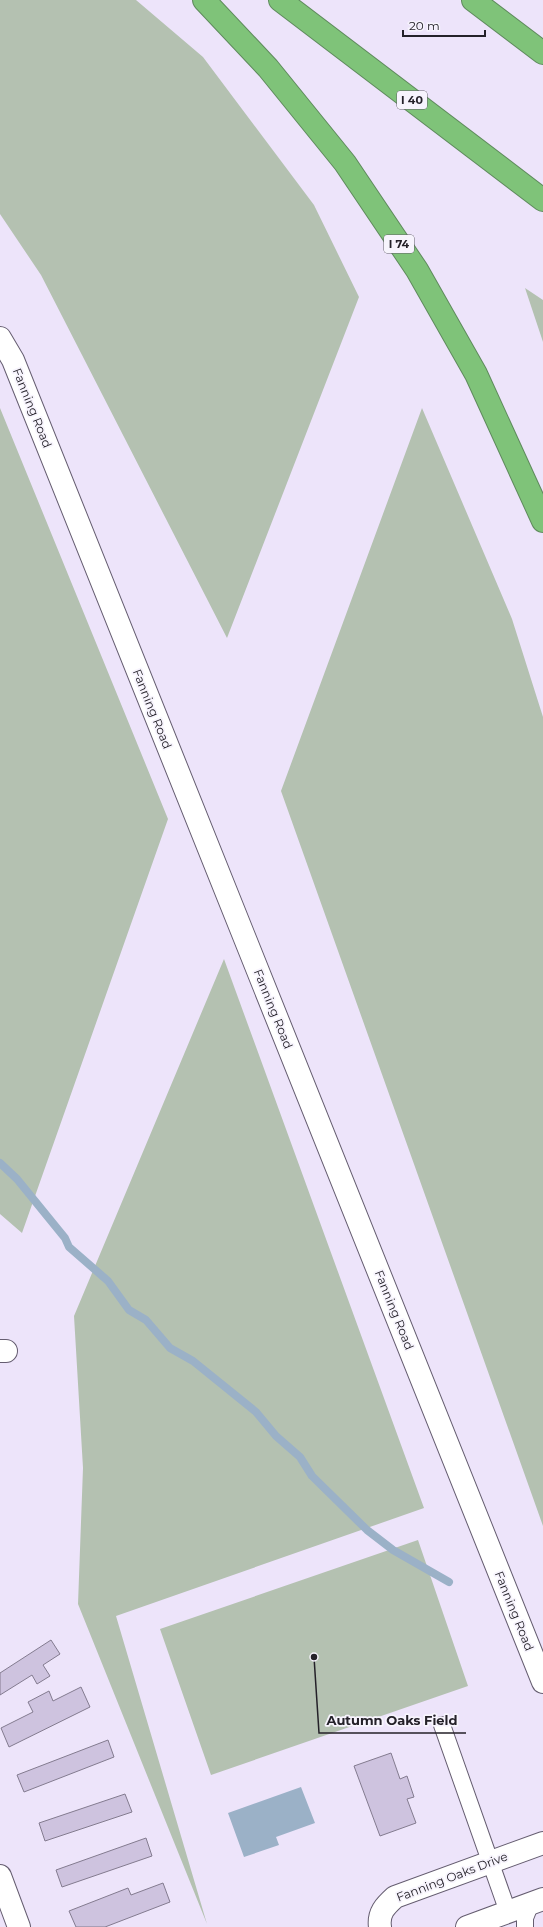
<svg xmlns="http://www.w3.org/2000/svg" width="543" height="1927" viewBox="0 0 543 1927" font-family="Montserrat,sans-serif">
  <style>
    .green { fill: #b4c1b1 }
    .water { fill: #9bb1c7 }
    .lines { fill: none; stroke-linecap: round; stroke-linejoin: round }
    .stream { stroke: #9bb1c7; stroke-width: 8 }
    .building { fill: #cec3df; stroke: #837b8f }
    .lane-casing { stroke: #655d70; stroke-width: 18 }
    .street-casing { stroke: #655d70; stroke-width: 24 }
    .highway-casing { stroke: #5f8a5d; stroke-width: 24 }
    .lane { stroke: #fff; stroke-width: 16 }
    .street { stroke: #fff; stroke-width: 22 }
    .highway { stroke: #7fc379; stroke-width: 22 }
    .labels { text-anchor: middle; stroke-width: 3.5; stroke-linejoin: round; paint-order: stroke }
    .shield { fill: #f7f4fd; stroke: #636069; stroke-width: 1 }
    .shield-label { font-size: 11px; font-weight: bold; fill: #242129 }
    .street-label { font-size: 12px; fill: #242129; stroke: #f7f4fd }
    .leader { fill: none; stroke: #242129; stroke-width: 1.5 }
    .callout-dot { fill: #242129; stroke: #f7f4fd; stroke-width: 1.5 }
    .callout-label { font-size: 13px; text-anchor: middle; font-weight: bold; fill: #242129; stroke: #f7f4fd; stroke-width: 3.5; stroke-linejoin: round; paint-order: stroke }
  </style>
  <rect width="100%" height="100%" fill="#ede4fa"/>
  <path class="green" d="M 0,0 L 136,0 L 203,57 L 314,205 L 359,297 L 227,638 L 41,275 L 0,214 Z
    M 525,288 L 543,300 L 543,342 Z
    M 0,408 L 168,819 L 22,1233 L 0,1214 Z
    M 422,408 L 512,619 L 543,717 L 543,1526 L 281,791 Z
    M 224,959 L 424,1508 L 116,1616 L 207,1924 L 78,1604 L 83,1468 L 74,1316 Z
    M 418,1540 L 468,1686 L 211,1775 L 160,1629 Z"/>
  <path class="water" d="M 301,1787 L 315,1823 L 276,1837 L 279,1845 L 244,1857 L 228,1813 Z"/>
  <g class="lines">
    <path class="stream" d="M 0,1163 L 17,1179 L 65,1238 L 69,1247 L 108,1281 L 129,1310 L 146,1320 L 170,1348 L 193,1361 L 256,1412 L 276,1436 L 300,1457 L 312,1476 L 367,1530 L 393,1550 L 449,1582"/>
  </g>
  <path class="building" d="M 51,1640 L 60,1654 L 43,1665 L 50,1676 L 37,1684 L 32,1675 L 0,1695 L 0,1673 Z
    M 81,1687 L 90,1707 L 9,1747 L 1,1728 L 33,1712 L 28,1702 L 49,1691 L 53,1701 Z
    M 108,1740 L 114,1757 L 24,1792 L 17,1775 Z
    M 391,1753 L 400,1779 L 407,1776 L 414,1797 L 407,1799 L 416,1823 L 380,1836 L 354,1766 Z
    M 125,1794 L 132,1812 L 45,1841 L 39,1823 Z
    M 146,1838 L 152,1856 L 62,1887 L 56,1870 Z
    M 163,1883 L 170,1902 L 105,1927 L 76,1927 L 69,1911 L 128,1888 L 131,1895 Z"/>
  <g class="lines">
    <g class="lane-casing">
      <path id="lane" d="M 442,1725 L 508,1912
        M 525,1927 L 525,1918 L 531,1903"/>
    </g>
    <g class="street-casing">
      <path id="street" d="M 0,338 L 13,360 L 543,1682
        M 0,1351 L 6,1351
        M 0,1876 L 19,1927
        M 380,1927 C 378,1913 385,1906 395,1897 L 543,1843
        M 467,1927 L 543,1899"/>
    </g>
    <g class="highway-casing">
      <path id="highway" d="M 204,0 L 268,68 L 345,163 L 417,270 L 476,374 L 543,521
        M 280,0 L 543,200
        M 473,0 L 543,53"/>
    </g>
    <use href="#lane" class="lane"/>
    <use href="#street" class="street"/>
    <use href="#highway" class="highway"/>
  </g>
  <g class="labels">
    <g class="shield">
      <rect x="397" y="91" width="30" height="18" rx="3"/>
      <rect x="384" y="235" width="30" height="18" rx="3"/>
    </g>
    <g class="shield-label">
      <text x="412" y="104">I 40</text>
      <text x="399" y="248">I 74</text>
    </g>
    <g class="street-label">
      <text transform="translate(32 408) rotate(68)" y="4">Fanning Road</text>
      <text transform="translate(152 709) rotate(68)" y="4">Fanning Road</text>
      <text transform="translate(273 1009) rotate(68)" y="4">Fanning Road</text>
      <text transform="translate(394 1310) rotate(68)" y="4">Fanning Road</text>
      <text transform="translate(514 1611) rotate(68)" y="4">Fanning Road</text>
      <text transform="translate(452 1877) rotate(-21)" y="4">Fanning Oaks Drive</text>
    </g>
  </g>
  <path class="leader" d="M314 1657L319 1733H466"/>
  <circle class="callout-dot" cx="314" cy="1657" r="4"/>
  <g class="callout-label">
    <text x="392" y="1725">Autumn Oaks Field</text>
  </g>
  <path d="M403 30v6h82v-6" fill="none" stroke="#242129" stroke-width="2"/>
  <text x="409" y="30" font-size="12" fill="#242129" stroke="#f7f4fd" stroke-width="3" paint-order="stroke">20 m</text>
</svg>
